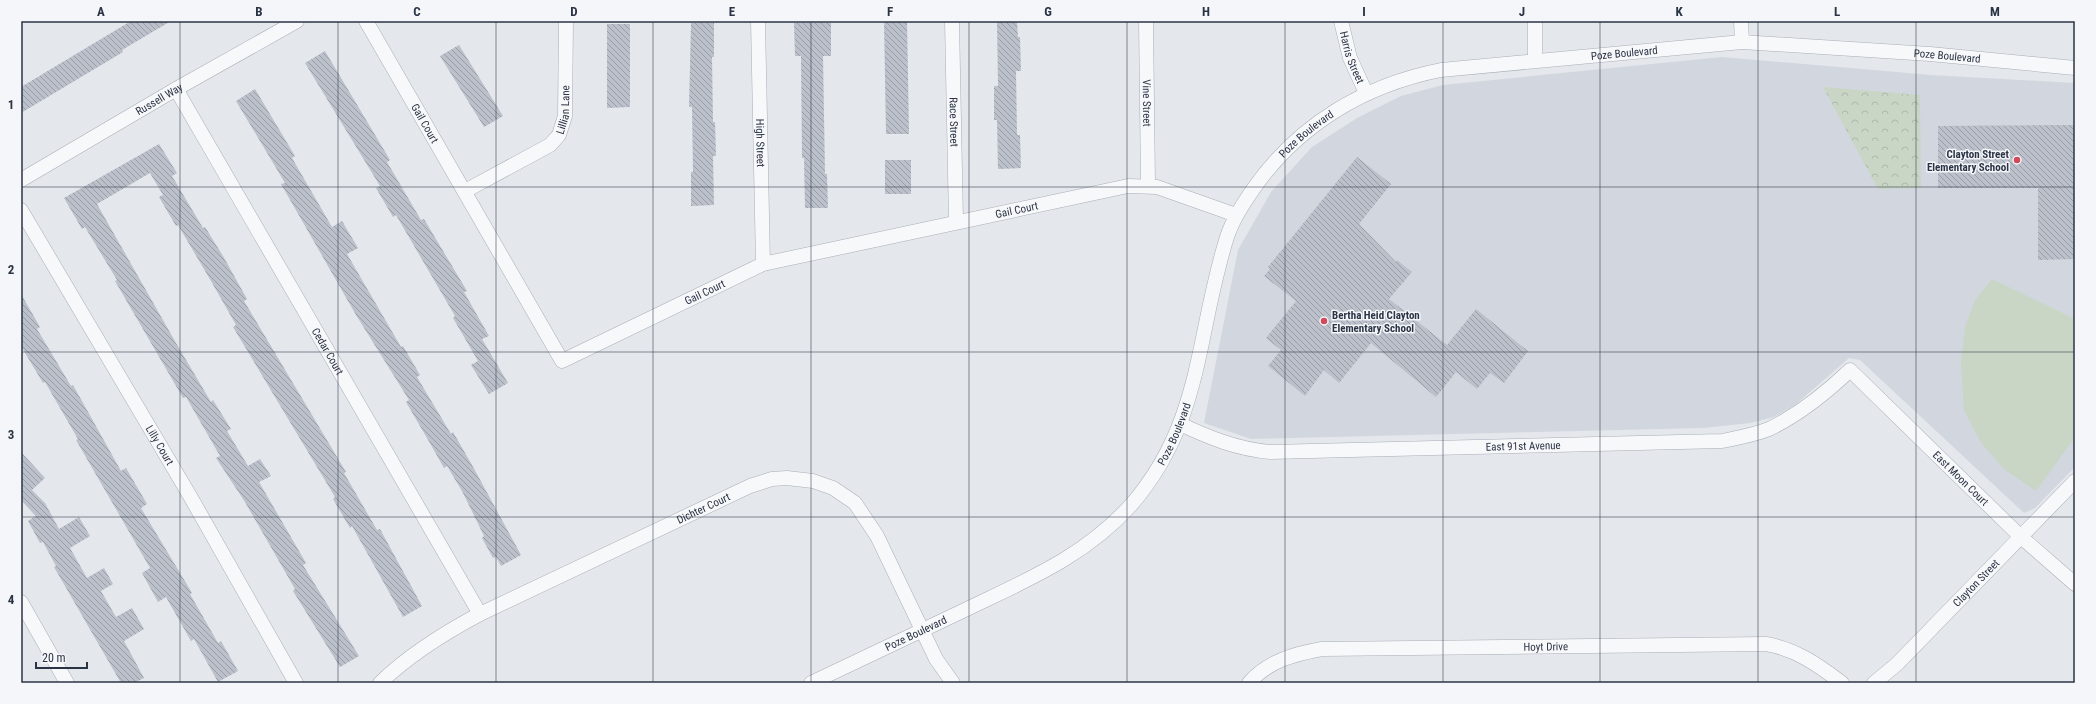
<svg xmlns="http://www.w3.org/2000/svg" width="2096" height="704" viewBox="0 0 2096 704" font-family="'Roboto Condensed',sans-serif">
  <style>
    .built { fill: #d2d6de }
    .park { fill: url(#park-crowns) }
    .garden { fill: #c9d6c5 }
    .building { fill: url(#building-back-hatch) }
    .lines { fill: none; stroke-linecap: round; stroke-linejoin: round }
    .minor-casing { stroke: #a9aeb7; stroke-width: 15 }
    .minor { stroke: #f7f8fa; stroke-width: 14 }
    .grid { fill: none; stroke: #2b3445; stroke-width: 1; stroke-opacity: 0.55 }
    .poi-dot { fill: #d1495b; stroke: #f4f6f9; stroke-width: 1.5 }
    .labels { text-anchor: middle; stroke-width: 3; stroke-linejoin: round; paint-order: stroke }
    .street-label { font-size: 11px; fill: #2b3445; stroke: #f4f6f9 }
    .poi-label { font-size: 11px; font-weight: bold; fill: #2b3445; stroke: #f4f6f9; text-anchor: end }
    .neatline { fill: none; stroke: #2b3445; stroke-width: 1.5 }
    .grid-label { font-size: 13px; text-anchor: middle; font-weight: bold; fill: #2b3445 }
  </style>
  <defs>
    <pattern id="park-crowns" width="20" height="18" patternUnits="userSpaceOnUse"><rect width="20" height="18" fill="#c9d6c5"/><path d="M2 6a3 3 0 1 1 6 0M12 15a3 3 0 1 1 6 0" fill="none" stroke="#adb8ab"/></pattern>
    <pattern id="building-back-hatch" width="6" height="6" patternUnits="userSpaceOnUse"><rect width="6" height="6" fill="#bbc0ca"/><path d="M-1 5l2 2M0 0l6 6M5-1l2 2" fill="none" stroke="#989da6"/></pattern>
  </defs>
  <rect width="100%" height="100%" fill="#e4e7ec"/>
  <path class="built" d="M 1722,57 L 1931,75 L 2075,83 L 2075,467 L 2035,508 L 2024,513 L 1860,360 L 1849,358 L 1795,405 L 1774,417 L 1750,423 L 1703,428 L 1251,439 L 1204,423 L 1238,250 L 1271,192 L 1312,147 L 1357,118 L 1401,96 L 1443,85 Z"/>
  <path class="park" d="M 1823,87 L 1920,95 L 1921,188 L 1878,189 Z"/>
  <path class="garden" d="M 1992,279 L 2075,319 L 2075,437 L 2036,491 L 2004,469 L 1981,443 L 1964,410 L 1961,365 L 1965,327 L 1975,300 Z"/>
  <path class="building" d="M 131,21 L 171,21 L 122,50 L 123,52 L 21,113 L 21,87 Z
    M 884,21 L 907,21 L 909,134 L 886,134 Z
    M 997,21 L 1017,21 L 1018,37 L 1020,37 L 1021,71 L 1016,71 L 1017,135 L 1020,135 L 1021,168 L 998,169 L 997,120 L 994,120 L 994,86 L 998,86 Z
    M 691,23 L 714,23 L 714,57 L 712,57 L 713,122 L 715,122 L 716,156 L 713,156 L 714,205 L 691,206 L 691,172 L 693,172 L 692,107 L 689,107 Z
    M 794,23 L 831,23 L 831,56 L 823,56 L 825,174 L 827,174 L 828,208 L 805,208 L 804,158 L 802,158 L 801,56 L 795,56 Z
    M 607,24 L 630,24 L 630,107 L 607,108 Z
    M 459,45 L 503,116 L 484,127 L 440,56 Z
    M 325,51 L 390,160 L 387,162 L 421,220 L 424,219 L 467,291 L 464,292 L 489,336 L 482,339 L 508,383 L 489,394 L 471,365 L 478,361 L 453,318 L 455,316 L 396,215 L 393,217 L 376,188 L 380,186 L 305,63 Z
    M 255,89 L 295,156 L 292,158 L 332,227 L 342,221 L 358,248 L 347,254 L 401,347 L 403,346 L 420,375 L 417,377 L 451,434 L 453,432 L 472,465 L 521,555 L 501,566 L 496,557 L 493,558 L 482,538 L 484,536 L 462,491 L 447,466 L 444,468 L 431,445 L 406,402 L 409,400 L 356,315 L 281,184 L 285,183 L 236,101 Z
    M 2075,125 L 2075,259 L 2038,260 L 2038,188 L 1938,188 L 1938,126 Z
    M 159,144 L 177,173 L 172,176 L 203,228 L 205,227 L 223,256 L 247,299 L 244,301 L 346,472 L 344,473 L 377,530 L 380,529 L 422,606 L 403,617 L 352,526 L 350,528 L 333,499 L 335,497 L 233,327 L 236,325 L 211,281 L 178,225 L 176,226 L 159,197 L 163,195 L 150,173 L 97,204 L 176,343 L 211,402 L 213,400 L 231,429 L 227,431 L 248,466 L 260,459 L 271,476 L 259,482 L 306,563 L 303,565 L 359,656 L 340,667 L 293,591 L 295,589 L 245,502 L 216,458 L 220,456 L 186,397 L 183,398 L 115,281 L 117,280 L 85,227 L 82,229 L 64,198 Z
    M 1357,157 L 1391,184 L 1359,224 L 1396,262 L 1397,260 L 1412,272 L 1389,299 L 1447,345 L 1476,309 L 1528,351 L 1504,383 L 1490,373 L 1477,389 L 1456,372 L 1436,397 L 1371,343 L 1339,383 L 1324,370 L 1305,396 L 1268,366 L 1281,350 L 1266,338 L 1296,301 L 1264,276 L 1270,269 L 1268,267 Z
    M 885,160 L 911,160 L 911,194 L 885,194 Z
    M 21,294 L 40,327 L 37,329 L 71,386 L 73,385 L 121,471 L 126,468 L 147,504 L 141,508 L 192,593 L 190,594 L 218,643 L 221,641 L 238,671 L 218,682 L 194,639 L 191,641 L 166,597 L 158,602 L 142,573 L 150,568 L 76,440 L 78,439 L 45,382 L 43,383 L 21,346 Z
    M 21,452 L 45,478 L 32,490 L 45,503 L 59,529 L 79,517 L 90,536 L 70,548 L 87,578 L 104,568 L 113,584 L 101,591 L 116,617 L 132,608 L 144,629 L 124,641 L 144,678 L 134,683 L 121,683 L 54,567 L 56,566 L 43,542 L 40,543 L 28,521 L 36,516 L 21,500 Z"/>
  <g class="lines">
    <g class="minor-casing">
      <g id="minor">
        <path id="s1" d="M 366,21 L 562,361 L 763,264 L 1128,186 L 1157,187 L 1236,215"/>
        <path id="s2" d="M 758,21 L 763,264"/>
        <path id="s3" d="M 952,21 L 956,222"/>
        <path id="s4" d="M 1146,21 L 1148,185"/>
        <path id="s5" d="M 1341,21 L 1350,58 L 1366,93"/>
        <path d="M 1535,21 L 1535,60"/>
        <path d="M 1741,21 L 1742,42"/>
        <path id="s6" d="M 176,89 L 480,614"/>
        <path id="s7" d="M 21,180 L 176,89 L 297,21"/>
        <path id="s8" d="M 465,191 L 550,145 L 559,135 L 565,116 L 566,21"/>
        <path id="s9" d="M 21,210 L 190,496 L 296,683"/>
        <path id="s10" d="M 1180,424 C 1210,438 1237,449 1270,452 L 1722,441 C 1737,438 1754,435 1769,429 C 1800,414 1826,393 1850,370 L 2021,537 L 2075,584"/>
        <path d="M 21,602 L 67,683"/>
        <path id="s11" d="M 380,683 C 410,654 444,633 480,614 L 750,486 L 772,479 L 787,478 L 813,481 L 833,488 L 855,503 L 877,536 L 936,659 L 953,683"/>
        <path id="s12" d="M 811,683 C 864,658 916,633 969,608 C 1029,579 1085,556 1131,505 C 1203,422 1196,335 1227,237 C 1233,219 1243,204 1254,188 C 1299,124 1365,85 1441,70 L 1742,42 L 1930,54 L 2075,68"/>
        <path id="s13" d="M 1249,683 C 1268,661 1294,654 1322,649 L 1766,644 C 1796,649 1818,665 1842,683"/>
        <path id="s14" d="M 1874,683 L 1897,664 L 2075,481"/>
      </g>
    </g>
    <use href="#minor" class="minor"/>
  </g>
  <path class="grid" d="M 180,21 L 180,683M 338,21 L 338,683M 496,21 L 496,683M 653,21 L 653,683M 811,21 L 811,683M 969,21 L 969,683M 1127,21 L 1127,683M 1285,21 L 1285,683M 1443,21 L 1443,683M 1600,21 L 1600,683M 1758,21 L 1758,683M 1916,21 L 1916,683M 21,187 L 2075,187M 21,352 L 2075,352M 21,517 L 2075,517"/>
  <g class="poi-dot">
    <circle cx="2017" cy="160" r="4"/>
    <circle cx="1324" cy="321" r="4"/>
  </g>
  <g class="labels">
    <g class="street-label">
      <text dy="4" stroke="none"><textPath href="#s12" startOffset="1123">Poze Boulevard</textPath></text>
      <text dy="4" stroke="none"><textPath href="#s12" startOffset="1447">Poze Boulevard</textPath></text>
      <text dy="4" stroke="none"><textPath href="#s5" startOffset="38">Harris Street</textPath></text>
      <text dy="4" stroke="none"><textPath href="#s7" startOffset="160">Russell Way</textPath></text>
      <text dy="4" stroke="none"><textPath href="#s4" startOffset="82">Vine Street</textPath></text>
      <text dy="4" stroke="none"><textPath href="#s8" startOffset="136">Lillian Lane</textPath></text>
      <text dy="4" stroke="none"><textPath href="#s3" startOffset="101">Race Street</textPath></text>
      <text dy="4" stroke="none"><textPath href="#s1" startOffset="118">Gail Court</textPath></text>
      <text dy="4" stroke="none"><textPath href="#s12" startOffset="788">Poze Boulevard</textPath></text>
      <text dy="4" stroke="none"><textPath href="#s2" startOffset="122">High Street</textPath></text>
      <text dy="4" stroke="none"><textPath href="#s1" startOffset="875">Gail Court</textPath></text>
      <text dy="4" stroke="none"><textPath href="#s1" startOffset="551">Gail Court</textPath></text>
      <text dy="4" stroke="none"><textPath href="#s6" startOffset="303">Cedar Court</textPath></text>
      <text dy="4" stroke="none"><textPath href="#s12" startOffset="452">Poze Boulevard</textPath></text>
      <text dy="4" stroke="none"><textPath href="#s10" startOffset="348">East 91st Avenue</textPath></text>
      <text dy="4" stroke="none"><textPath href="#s9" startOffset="273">Lilly Court</textPath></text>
      <text dy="4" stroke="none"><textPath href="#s10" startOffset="851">East Moon Court</textPath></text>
      <text dy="4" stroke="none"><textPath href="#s11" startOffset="369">Dichter Court</textPath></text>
      <text dy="4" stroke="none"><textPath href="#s14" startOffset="143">Clayton Street</textPath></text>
      <text dy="4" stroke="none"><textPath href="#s12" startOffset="116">Poze Boulevard</textPath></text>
      <text dy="4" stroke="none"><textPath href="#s13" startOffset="306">Hoyt Drive</textPath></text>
    </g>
    <g class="poi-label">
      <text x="2009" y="158">Clayton Street<tspan x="2009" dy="13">Elementary School</tspan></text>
      <text x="1332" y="319" text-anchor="start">Bertha Heid Clayton<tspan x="1332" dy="13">Elementary School</tspan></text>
    </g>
  </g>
  <rect width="2096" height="704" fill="none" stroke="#f4f6f9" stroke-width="44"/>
  <path d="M36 662v6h51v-6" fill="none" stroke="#2b3445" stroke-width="2"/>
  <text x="42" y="662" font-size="12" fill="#2b3445" stroke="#f4f6f9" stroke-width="3" paint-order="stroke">20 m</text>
  <rect x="22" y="22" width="2052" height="660" class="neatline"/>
  <g class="grid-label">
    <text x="101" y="16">A</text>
    <text x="259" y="16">B</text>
    <text x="417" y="16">C</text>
    <text x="574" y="16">D</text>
    <text x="732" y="16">E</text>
    <text x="890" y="16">F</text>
    <text x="1048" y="16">G</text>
    <text x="1206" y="16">H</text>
    <text x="1364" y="16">I</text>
    <text x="1522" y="16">J</text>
    <text x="1679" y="16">K</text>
    <text x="1837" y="16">L</text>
    <text x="1995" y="16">M</text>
    <text x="11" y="109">1</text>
    <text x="11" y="274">2</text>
    <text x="11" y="439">3</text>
    <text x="11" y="604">4</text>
  </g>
</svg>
